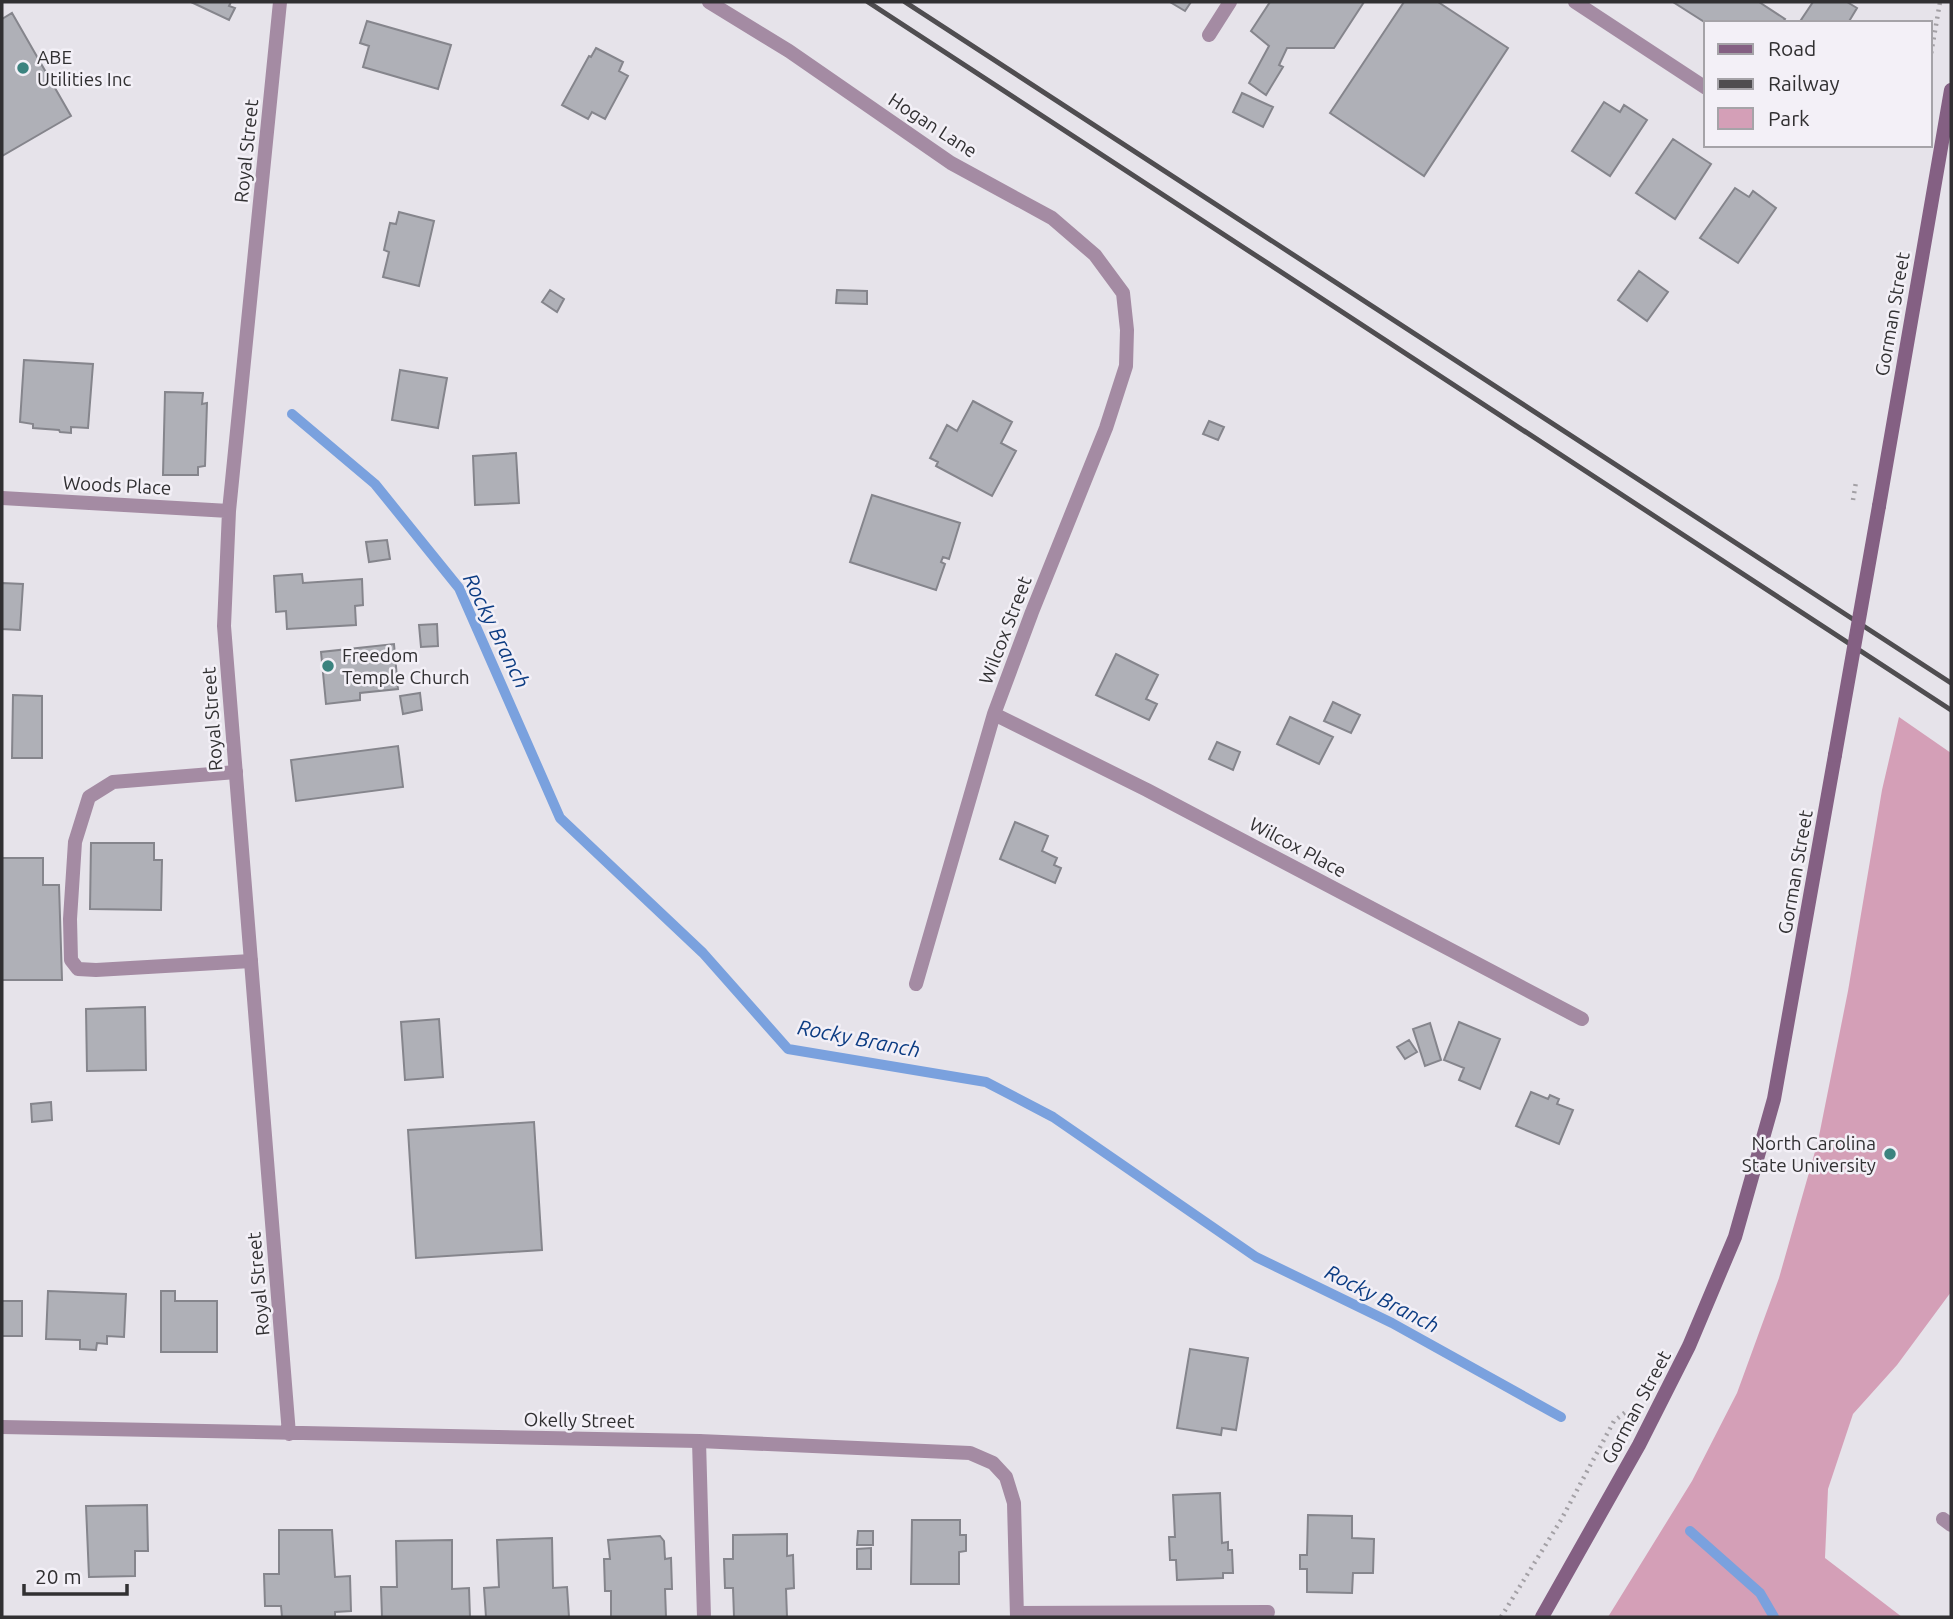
<svg xmlns="http://www.w3.org/2000/svg" width="1953" height="1619" viewBox="0 0 1953 1619" font-family="Ubuntu,sans-serif">
  <style>
    .green { fill: #d49fb7 }
    .lines { fill: none; stroke-linecap: round; stroke-linejoin: round }
    .stream { stroke: #7aa1de; stroke-width: 10 }
    .building { fill: #afb0b7; stroke: #85858c; stroke-width: 2 }
    .path { stroke: #a3a0a5; stroke-width: 4.5; stroke-dasharray: 2 5; stroke-linecap: butt }
    .service { stroke: #a48ba3; stroke-width: 14 }
    .minor { stroke: #a48ba3; stroke-width: 14 }
    .secondary { stroke: #846083; stroke-width: 14 }
    .rail { stroke: #4f4d50; stroke-width: 5 }
    .path-bridge { stroke: #a3a0a5; stroke-width: 4.5; stroke-dasharray: 2 5; stroke-linecap: butt }
    .secondary-bridge { stroke: #846083; stroke-width: 14 }
    .poi-dot { fill: #3b837f; stroke: #f3f0f7; stroke-width: 2.5 }
    .labels { text-anchor: middle; stroke-width: 5; stroke-linejoin: round; paint-order: stroke }
    .poi-label { font-size: 19px; fill: #313032; stroke: #f3f0f7; text-anchor: start }
    .street-label { font-size: 19px; fill: #313032; stroke: #f3f0f7 }
    .water-label { font-size: 21px; font-style: italic; fill: #0c3c83; stroke: #f3f0f7 }
  </style>
  <rect width="100%" height="100%" fill="#e6e3ea"/>
  <path class="green" d="M 1899,717 L 1951,753 L 1951,1292 L 1897,1365 L 1853,1414 L 1828,1489 L 1825,1558 L 1902,1617 L 1608,1617 L 1692,1481 L 1737,1393 L 1779,1278 L 1818,1141 L 1848,991 L 1882,790 Z"/>
  <g class="lines">
    <path class="stream" d="M 292,414 L 375,484 L 459,588 L 560,818 L 703,953 L 788,1049 L 986,1082 L 1053,1117 L 1256,1257 L 1392,1323 L 1561,1417
      M 1690,1531 L 1760,1593 L 1774,1617"/>
  </g>
  <path class="building" d="M 191,2 L 231,2 L 229,6 L 235,8 L 229,20 Z
    M 1170,2 L 1191,2 L 1185,11 Z
    M 1270,2 L 1364,2 L 1334,48 L 1287,48 L 1279,65 L 1283,67 L 1266,95 L 1249,83 L 1269,46 L 1251,31 Z
    M 1404,2 L 1438,2 L 1508,48 L 1424,176 L 1330,113 Z
    M 1673,2 L 1759,2 L 1785,19 L 1782,23 L 1706,23 Z
    M 1813,2 L 1847,2 L 1857,8 L 1848,23 L 1806,23 L 1801,20 Z
    M 12,13 L 71,116 L 2,156 L 2,19 Z
    M 367,21 L 451,45 L 438,89 L 363,67 L 369,46 L 360,43 Z
    M 596,48 L 623,62 L 619,71 L 628,76 L 605,119 L 592,112 L 588,119 L 562,105 L 589,56 L 591,57 Z
    M 1242,93 L 1273,107 L 1263,127 L 1233,112 Z
    M 1604,102 L 1620,112 L 1624,105 L 1647,120 L 1610,176 L 1572,151 Z
    M 1673,139 L 1711,164 L 1675,219 L 1636,193 Z
    M 1735,188 L 1749,197 L 1753,191 L 1776,208 L 1738,263 L 1700,238 Z
    M 399,212 L 434,221 L 419,286 L 383,277 L 389,252 L 384,250 L 390,223 L 396,224 Z
    M 1639,271 L 1668,292 L 1647,321 L 1618,300 Z
    M 550,290 L 564,299 L 557,312 L 542,302 Z
    M 837,290 L 867,291 L 867,304 L 836,303 Z
    M 24,360 L 93,364 L 88,428 L 71,427 L 71,433 L 60,432 L 59,430 L 33,428 L 33,424 L 20,422 Z
    M 400,370 L 447,378 L 438,428 L 392,420 Z
    M 165,392 L 203,393 L 202,404 L 207,403 L 205,466 L 198,467 L 198,475 L 163,475 Z
    M 973,401 L 1012,422 L 1001,443 L 1016,451 L 992,496 L 936,466 L 938,462 L 930,458 L 947,425 L 957,431 Z
    M 1209,421 L 1224,427 L 1218,440 L 1203,434 Z
    M 516,453 L 519,503 L 475,505 L 473,456 Z
    M 872,495 L 960,523 L 949,559 L 943,557 L 941,562 L 945,564 L 936,590 L 850,562 Z
    M 387,540 L 390,559 L 369,562 L 366,542 Z
    M 302,574 L 303,583 L 362,579 L 363,605 L 355,606 L 356,625 L 287,629 L 286,611 L 276,612 L 274,576 Z
    M 2,583 L 23,584 L 20,630 L 2,629 Z
    M 437,624 L 438,646 L 421,647 L 419,625 Z
    M 394,644 L 398,689 L 360,693 L 360,700 L 326,704 L 321,652 Z
    M 1116,654 L 1158,675 L 1146,699 L 1157,704 L 1149,720 L 1096,695 Z
    M 420,693 L 422,710 L 403,714 L 400,696 Z
    M 13,695 L 42,696 L 42,758 L 12,758 Z
    M 1333,702 L 1360,715 L 1351,733 L 1324,721 Z
    M 1290,717 L 1333,737 L 1319,764 L 1277,744 Z
    M 1217,742 L 1240,752 L 1233,770 L 1209,759 Z
    M 398,746 L 403,787 L 296,801 L 291,760 Z
    M 1015,822 L 1048,836 L 1042,851 L 1057,858 L 1054,865 L 1061,868 L 1055,883 L 1000,859 Z
    M 91,843 L 154,843 L 154,860 L 162,860 L 161,910 L 90,909 Z
    M 2,858 L 43,858 L 43,885 L 59,885 L 62,980 L 2,980 Z
    M 145,1007 L 146,1070 L 87,1071 L 86,1009 Z
    M 439,1019 L 443,1077 L 405,1080 L 401,1022 Z
    M 1459,1022 L 1500,1039 L 1480,1089 L 1459,1080 L 1464,1068 L 1444,1060 Z
    M 1430,1023 L 1441,1060 L 1425,1066 L 1413,1029 Z
    M 1409,1040 L 1417,1052 L 1405,1059 L 1397,1047 Z
    M 1531,1092 L 1548,1099 L 1550,1095 L 1559,1099 L 1557,1104 L 1573,1110 L 1559,1144 L 1516,1126 Z
    M 51,1102 L 52,1120 L 32,1122 L 31,1104 Z
    M 534,1122 L 542,1250 L 416,1258 L 408,1130 Z
    M 48,1291 L 126,1294 L 124,1337 L 107,1336 L 107,1344 L 97,1343 L 96,1350 L 80,1349 L 80,1340 L 46,1339 Z
    M 161,1291 L 175,1291 L 175,1301 L 217,1301 L 217,1352 L 161,1352 Z
    M 2,1301 L 22,1301 L 22,1336 L 2,1336 Z
    M 1190,1349 L 1248,1358 L 1236,1430 L 1222,1428 L 1221,1435 L 1177,1428 Z
    M 1220,1493 L 1222,1543 L 1228,1542 L 1228,1550 L 1232,1550 L 1233,1573 L 1223,1573 L 1223,1578 L 1177,1580 L 1176,1560 L 1170,1560 L 1169,1537 L 1175,1537 L 1173,1495 Z
    M 147,1505 L 148,1551 L 135,1551 L 135,1576 L 89,1577 L 86,1506 Z
    M 1308,1515 L 1352,1516 L 1352,1538 L 1374,1539 L 1373,1573 L 1353,1573 L 1352,1593 L 1307,1592 L 1307,1569 L 1300,1569 L 1300,1555 L 1307,1555 Z
    M 912,1520 L 960,1520 L 960,1535 L 966,1535 L 966,1551 L 959,1552 L 959,1584 L 911,1584 Z
    M 279,1530 L 332,1530 L 335,1577 L 350,1576 L 351,1611 L 335,1612 L 335,1617 L 282,1617 L 281,1606 L 265,1606 L 264,1574 L 279,1574 Z
    M 858,1531 L 873,1531 L 873,1545 L 857,1545 Z
    M 787,1534 L 787,1556 L 793,1555 L 794,1588 L 786,1589 L 787,1617 L 734,1617 L 733,1588 L 725,1588 L 724,1559 L 733,1559 L 733,1535 Z
    M 660,1536 L 664,1541 L 665,1559 L 671,1558 L 672,1589 L 665,1589 L 666,1617 L 611,1617 L 611,1591 L 605,1591 L 604,1559 L 610,1559 L 608,1540 Z
    M 552,1538 L 553,1588 L 567,1587 L 569,1617 L 486,1617 L 484,1588 L 499,1587 L 497,1540 Z
    M 452,1540 L 452,1589 L 469,1588 L 470,1617 L 382,1617 L 381,1587 L 397,1587 L 396,1541 Z
    M 871,1548 L 871,1569 L 857,1569 L 857,1549 Z"/>
  <g class="lines">
    <path class="path" d="M 1930,60 L 1940,2
      M 1501,1617 L 1561,1520 L 1614,1421 L 1627,1411"/>
    <path class="service" d="M 236,772 L 113,782 L 89,797 L 75,842 L 70,919 L 71,960 L 78,969 L 96,970 L 251,961
      M 699,1441 L 704,1617
      M 1943,1519 L 1951,1525
      M 1017,1613 L 1268,1612"/>
    <path class="minor" d="M 280,2 L 229,511 L 224,626 L 289,1434
      M 709,2 L 789,51 L 951,163 L 1052,218 L 1095,255 L 1123,293 L 1127,330 L 1126,366 L 1106,428 L 1032,612 L 994,714 L 916,984
      M 1575,2 L 1706,88
      M 1209,35 L 1230,2
      M 2,498 L 229,511
      M 994,714 L 1147,790 L 1582,1019
      M 2,1427 L 699,1441 L 970,1453 L 993,1463 L 1006,1477 L 1014,1503 L 1017,1617"/>
    <path class="secondary" d="M 1879,506 L 1951,90
      M 1542,1617 L 1639,1445 L 1689,1346 L 1735,1237 L 1774,1099 L 1835,755"/>
    <path class="rail" d="M 868,2 L 1951,710
      M 905,2 L 1951,683"/>
    <path class="path-bridge" d="M 1853,500 L 1856,482"/>
    <path class="secondary-bridge" d="M 1835,755 L 1879,506"/>
  </g>
  <g class="poi-dot">
    <circle cx="23" cy="68" r="7"/>
    <circle cx="328" cy="666" r="7"/>
    <circle cx="1890" cy="1154" r="7"/>
  </g>
  <g class="labels">
    <g class="poi-label">
      <text x="37" y="64">ABE<tspan x="37" dy="22">Utilities Inc</tspan></text>
      <text x="342" y="662">Freedom<tspan x="342" dy="22">Temple Church</tspan></text>
      <text x="1876" y="1150" text-anchor="end">North Carolina<tspan x="1876" dy="22">State University</tspan></text>
    </g>
    <g class="street-label">
      <text transform="translate(933 125) rotate(33)" y="7">Hogan Lane</text>
      <text transform="translate(246 151) rotate(-84)" y="7">Royal Street</text>
      <text transform="translate(1892 314) rotate(-80)" y="7">Gorman Street</text>
      <text transform="translate(117 485) rotate(3)" y="7">Woods Place</text>
      <text transform="translate(1005 630) rotate(-69)" y="7">Wilcox Street</text>
      <text transform="translate(212 719) rotate(-94)" y="7">Royal Street</text>
      <text transform="translate(1298 847) rotate(28)" y="7">Wilcox Place</text>
      <text transform="translate(1795 872) rotate(-80)" y="7">Gorman Street</text>
      <text transform="translate(258 1284) rotate(-95)" y="7">Royal Street</text>
      <text transform="translate(1636 1407) rotate(-62)" y="7">Gorman Street</text>
      <text transform="translate(579 1420) rotate(1)" y="7">Okelly Street</text>
    </g>
    <g class="water-label">
      <text transform="translate(496 631) rotate(64)" y="7">Rocky Branch</text>
      <text transform="translate(859 1039) rotate(11)" y="7">Rocky Branch</text>
      <text transform="translate(1382 1299) rotate(27)" y="7">Rocky Branch</text>
    </g>
  </g>
  <rect width="1953" height="1619" fill="none" stroke="#313032" stroke-width="7"/>
  <rect x="1704" y="21" width="228" height="126" fill="#f3f0f7" stroke="#a5a3a8" stroke-width="2"/>
  <rect x="1718" y="44" width="35" height="10" fill="#846083" stroke="#a5a3a8" stroke-width="2"/>
  <text x="1768" y="56" font-size="21" fill="#313032">Road</text>
  <rect x="1718" y="79" width="35" height="10" fill="#4f4d50" stroke="#a5a3a8" stroke-width="2"/>
  <text x="1768" y="91" font-size="21" fill="#313032">Railway</text>
  <rect x="1718" y="108" width="35" height="21" fill="#d49fb7" stroke="#a5a3a8" stroke-width="2"/>
  <text x="1768" y="126" font-size="21" fill="#313032">Park</text>
  <path d="M24 1584v10h103v-10" fill="none" stroke="#313032" stroke-width="3.5"/>
  <text x="35" y="1584" font-size="21" fill="#313032" stroke="#f3f0f7" stroke-width="5" paint-order="stroke">20 m</text>
</svg>
